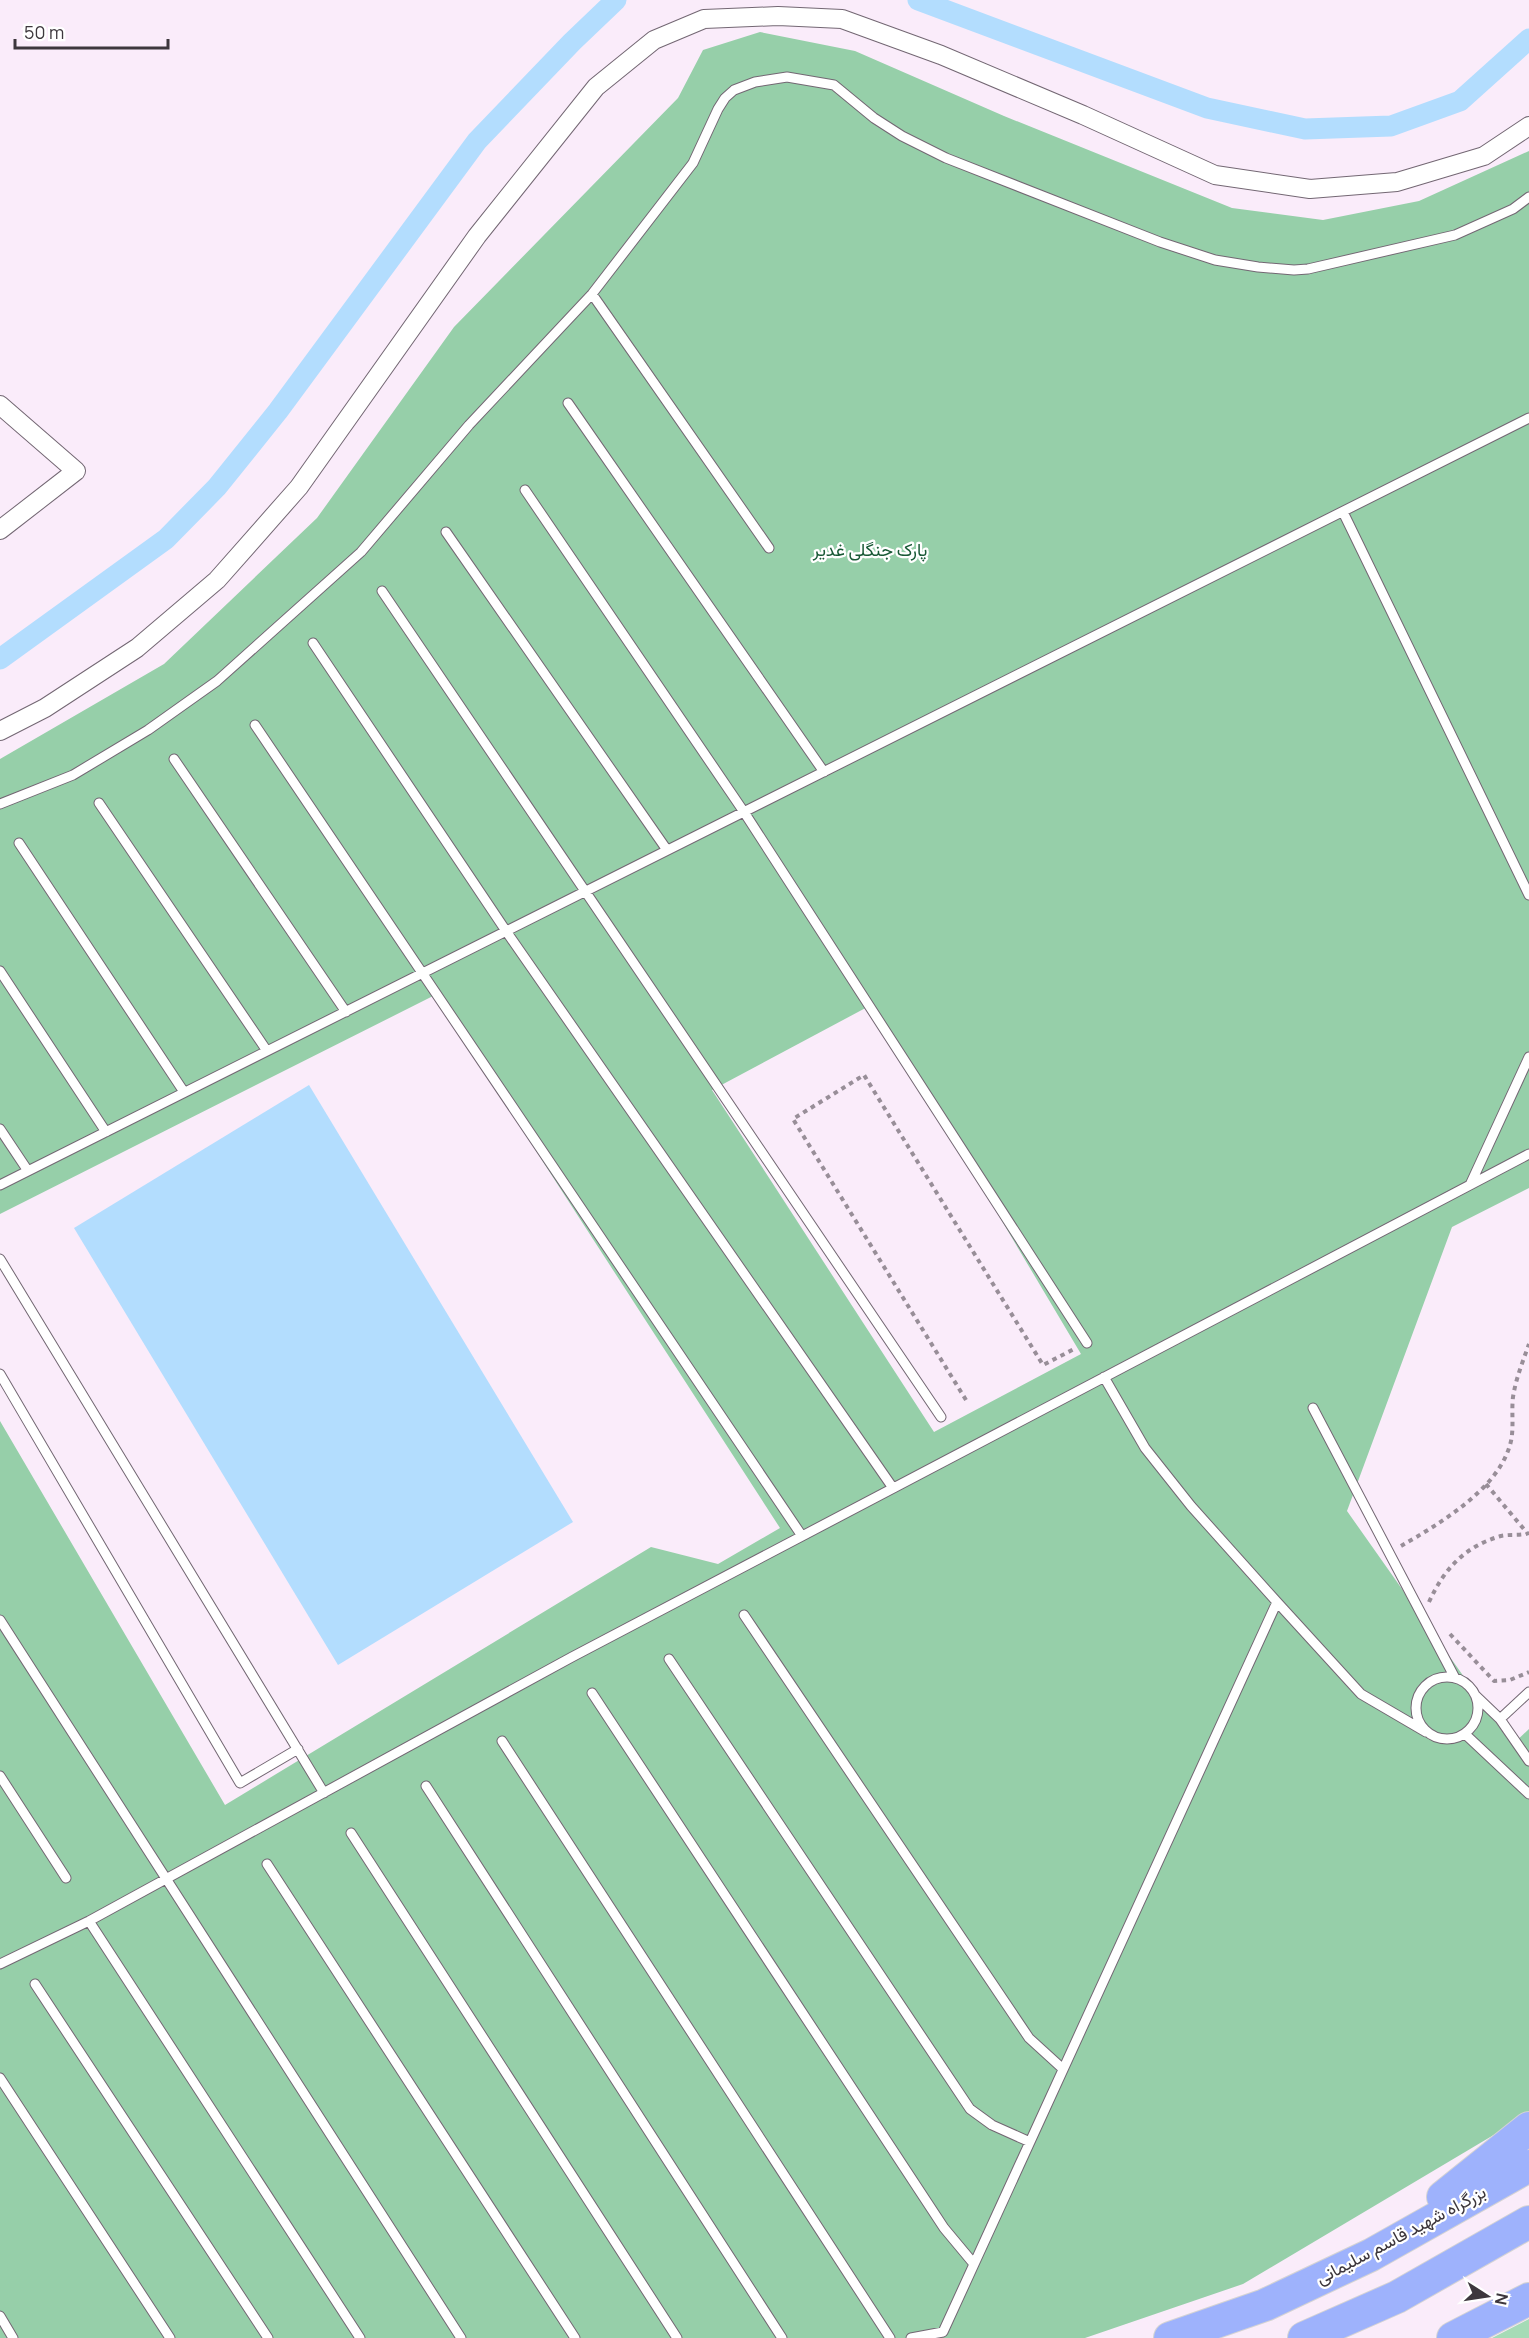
<svg xmlns="http://www.w3.org/2000/svg" width="1529" height="2338" viewBox="0 0 1529 2338" font-family="Manrope,Vazirmatn,sans-serif">
  <style>
    .green { fill: #a5dbb6 }
    .forest { fill: #96cfa9; fill-rule: evenodd }
    .water { fill: #b3ddfe }
    .lines { fill: none; stroke-linecap: round; stroke-linejoin: round }
    .canal { stroke: #b3ddfe; stroke-width: 21 }
    .service-casing { stroke: #736773; stroke-width: 11 }
    .minor-casing { stroke: #736773; stroke-width: 20 }
    .trunk-casing { stroke: #d4d3d4; stroke-width: 34 }
    .path { stroke: #988e98; stroke-width: 4; stroke-dasharray: 4.5 4.5; stroke-linecap: butt }
    .service { stroke: #fff; stroke-width: 9 }
    .minor { stroke: #fff; stroke-width: 18 }
    .trunk { stroke: #9eb2fc; stroke-width: 32 }
    .labels { text-anchor: middle; stroke-width: 4.5; stroke-linejoin: round; paint-order: stroke }
    .park-label { font-size: 18px; fill: #195936; stroke: #fff }
    .street-label { font-size: 18px; fill: #3d373d; stroke: #fff }
  </style>
  <rect width="100%" height="100%" fill="#faecfa"/>
  <path class="green" d="M 1529,2319 L 1529,2338 L 1492,2338 Z"/>
  <path class="forest" d="M 760,32 L 855,51 L 1004,116 L 1232,208 L 1323,220 L 1419,201 L 1529,151 L 1529,1188 L 1452,1227 L 1347,1511 L 1512,1745 L 1529,1729 L 1529,2114 L 1243,2284 L 1085,2338 L 0,2338 L 0,1421 L 225,1805 L 651,1547 L 718,1564 L 780,1528 L 435,995 L 0,1214 L 0,759 L 164,664 L 317,518 L 454,327 L 678,98 L 703,50 ZM 873,1004 L 1081,1354 L 934,1432 L 712,1090 Z"/>
  <path class="water" d="M 309,1085 L 573,1522 L 338,1665 L 74,1228 Z"/>
  <g class="lines">
    <path class="canal" d="M 918,0 L 1207,108 L 1305,129 L 1391,126 L 1460,101 L 1529,39
      M 0,659 L 166,539 L 217,487 L 278,411 L 477,141 L 572,42 L 616,0"/>
    <g class="service-casing">
      <path id="service" d="M 592,294 L 769,548
        M 568,403 L 824,772
        M 525,490 L 744,812 L 1087,1343
        M 1343,512 L 1529,895
        M 446,532 L 667,850
        M 382,591 L 941,1417
        M 313,643 L 506,931 L 893,1488
        M 255,725 L 802,1536
        M 174,759 L 346,1012
        M 99,803 L 267,1051
        M 0,804 L 73,775 L 148,730 L 217,681 L 361,552 L 469,425 L 592,294 L 693,163 L 718,109 L 725,98 L 734,90 L 755,82 L 787,77 L 834,85 L 874,118 L 902,136 L 946,158 L 1160,242 L 1215,260 L 1258,267 L 1294,270 L 1308,269 L 1455,235 L 1513,209 L 1529,197
        M 19,843 L 184,1092
        M 0,971 L 106,1132
        M 0,1129 L 28,1171
        M 0,1185 L 1529,418
        M 1470,1185 L 1529,1057
        M 0,1259 L 324,1793
        M 0,1374 L 240,1783 L 298,1749
        M 1104,1377 L 1145,1448 L 1191,1506 L 1277,1602 L 1361,1694 L 1426,1732
        M 1313,1408 L 1455,1678
        M 744,1615 L 1029,2038 L 1063,2069
        M 0,1620 L 461,2338
        M 669,1659 L 970,2109 L 992,2125 L 1030,2142
        M1416 1708a31 31 0 1 1 62 0a31 31 0 1 1-62 0Z
        M 592,1693 L 944,2228 L 974,2264
        M 1476,1696 L 1500,1719 L 1529,1761
        M 1500,1719 L 1529,1692
        M 1465,1734 L 1529,1794
        M 502,1741 L 890,2338
        M 0,1776 L 66,1878
        M 426,1786 L 782,2338
        M 351,1833 L 677,2338
        M 267,1864 L 575,2338
        M 89,1921 L 360,2338
        M 0,1964 L 89,1921 L 572,1657 L 1529,1154
        M 35,1984 L 268,2338
        M 0,2078 L 170,2338
        M 0,2316 L 13,2338
        M 911,2338 L 943,2332 L 1277,1602"/>
    </g>
    <g class="minor-casing">
      <path id="minor" d="M 0,405 L 76,471 L 0,530
        M 0,731 L 45,708 L 137,648 L 217,580 L 299,487 L 477,236 L 596,87 L 654,40 L 704,19 L 778,16 L 842,19 L 941,55 L 1083,115 L 1215,175 L 1310,189 L 1397,182 L 1484,156 L 1529,126"/>
    </g>
    <g class="trunk-casing">
      <path id="trunk" d="M 1443,2197 L 1529,2128
        M 1170,2338 L 1265,2305 L 1371,2255 L 1529,2166
        M 1304,2338 L 1397,2297 L 1529,2222
        M 1453,2338 L 1529,2299"/>
    </g>
    <path class="path" d="M 966,1400 L 793,1119 L 864,1075 L 1043,1365 L 1076,1348
      M 1486,1484 L 1528,1534
      M 1401,1546 C 1439,1524 1495,1491 1509,1448 C 1515,1432 1511,1414 1513,1397 C 1516,1378 1523,1361 1529,1344
      M 1429,1602 C 1444,1569 1465,1546 1501,1536 C 1510,1534 1521,1536 1529,1533
      M 1450,1634 L 1494,1681 L 1510,1680 L 1529,1672"/>
    <use href="#service" class="service"/>
    <use href="#minor" class="minor"/>
    <use href="#trunk" class="trunk"/>
  </g>
  <g class="labels">
    <g class="park-label">
      <text x="870" y="556">پارک جنگلی غدیر</text>
    </g>
    <g class="street-label">
      <text transform="translate(1401 2235) rotate(-28)" y="6">بزرگراه شهید قاسم سلیمانی</text>
    </g>
  </g>
  <g transform="translate(1487 2296) rotate(102)" stroke="#ffffff" stroke-width="4.5" paint-order="stroke">
  <path d="M0-4.5L10 22L0 15L-10 22Z" fill="#3d373d"/>
  <text y="-9" font-size="16" font-weight="bold" text-anchor="middle" fill="#3d373d">N</text>
  </g>
  <path d="M15 39v9h153v-9" fill="none" stroke="#3d373d" stroke-width="3"/>
  <text x="24" y="39" font-size="18" fill="#3d373d" stroke="#ffffff" stroke-width="4.5" paint-order="stroke">50 m</text>
</svg>
